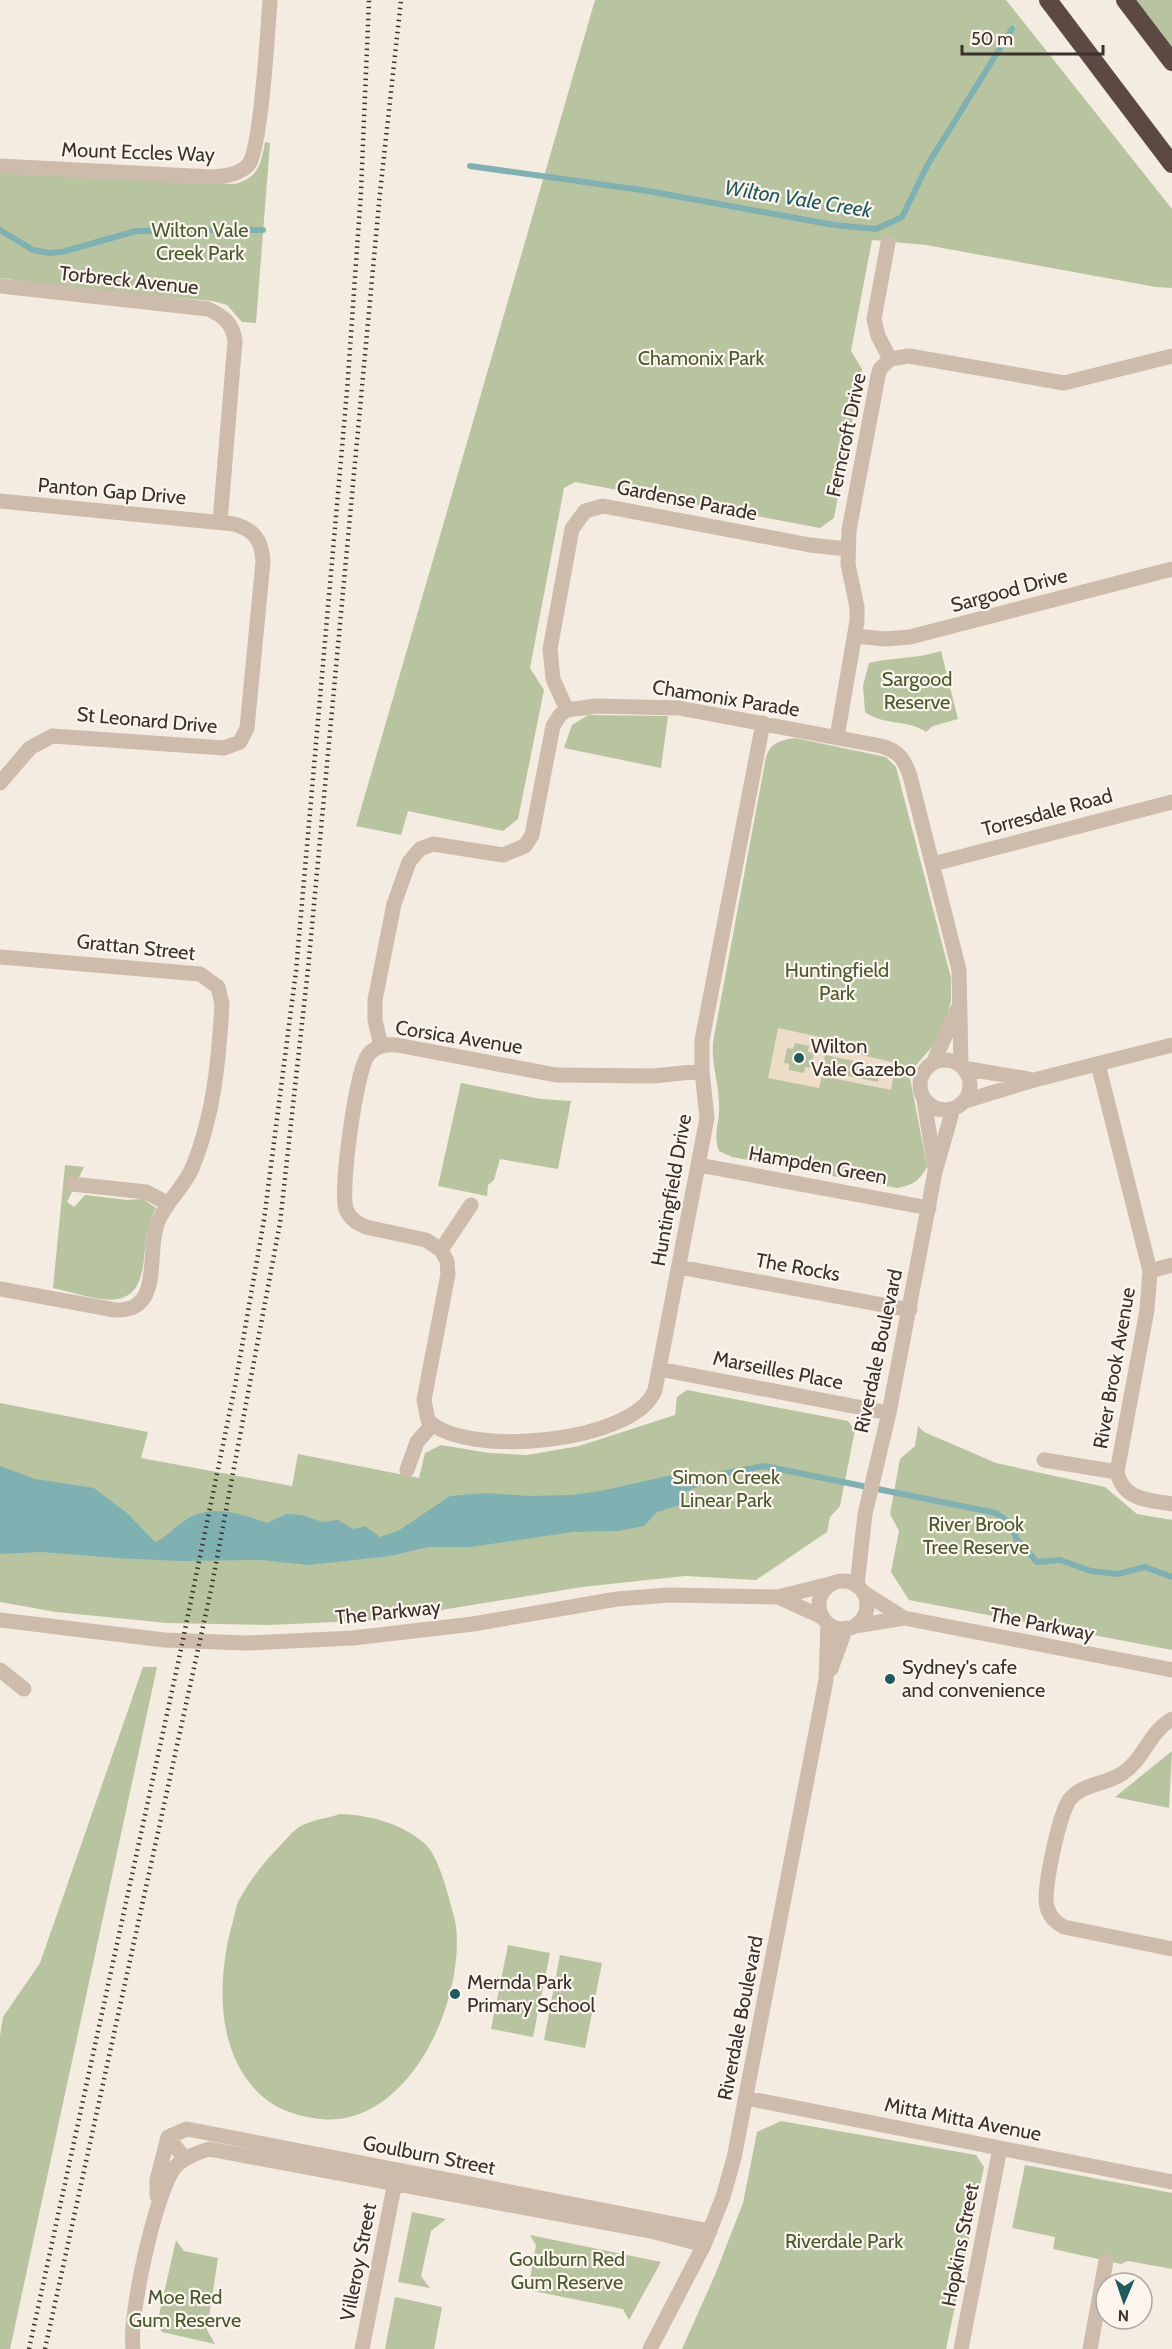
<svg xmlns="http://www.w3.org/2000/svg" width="1172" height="2349" viewBox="0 0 1172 2349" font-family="Cabin,sans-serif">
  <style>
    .green { fill: #b8c4a0 }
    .plaza { fill: #ecdcc8; fill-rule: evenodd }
    .water { fill: #7fb0b2 }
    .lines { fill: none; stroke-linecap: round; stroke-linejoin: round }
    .stream { stroke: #7fb0b2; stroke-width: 6 }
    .minor { stroke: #cdbbac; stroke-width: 15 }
    .highway { stroke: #5c4a42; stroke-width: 18 }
    .rail { stroke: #3b302b; stroke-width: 4.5; stroke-dasharray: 1.5 4.5; stroke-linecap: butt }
    .poi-dot { fill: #1f5a5e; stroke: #fbf5ee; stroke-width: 2 }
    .labels { text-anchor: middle; stroke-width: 4.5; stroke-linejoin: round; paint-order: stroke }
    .street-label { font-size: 20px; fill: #3b302b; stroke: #fbf5ee }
    .park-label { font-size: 20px; fill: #4a5a2e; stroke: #fbf5ee }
    .poi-label { font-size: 20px; fill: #3b302b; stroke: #fbf5ee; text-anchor: start }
    .water-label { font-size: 21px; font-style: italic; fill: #1f5a5e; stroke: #fbf5ee }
  </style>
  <rect width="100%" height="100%" fill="#f4ebe1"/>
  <path class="green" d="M 595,0 L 1006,0 L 1172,209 L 1172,288 L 1156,287 L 926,245 L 872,240 L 851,351 L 862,369 L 834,518 L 820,528 L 575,482 L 564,488 L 530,668 L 544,690 L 518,819 L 503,831 L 408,811 L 401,835 L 356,826 Z
    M 1134,0 L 1172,0 L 1172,51 Z
    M 265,142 L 270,143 L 256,323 L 242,322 L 227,305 L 213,301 L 82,290 L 0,278 L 0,173 L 234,184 C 258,178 261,165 265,142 Z
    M 941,651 L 958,719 L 933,726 L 926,732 C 908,719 884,726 865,712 L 863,686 L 869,663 C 893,657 917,659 941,651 Z
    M 588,715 L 668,716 L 661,768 L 564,748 L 572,725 Z
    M 795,738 L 886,757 L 896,767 L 951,978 L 951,1001 L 945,1024 L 932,1047 L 909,1073 L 927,1166 C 920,1181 913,1185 897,1188 L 732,1157 L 719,1151 C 713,1135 719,1125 719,1109 C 720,1086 711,1065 713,1042 L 766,757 C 771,742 781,740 795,738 Z
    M 461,1083 L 541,1099 L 571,1101 L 558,1169 L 500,1159 L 494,1180 L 488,1185 L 487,1196 L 438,1186 Z
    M 65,1165 L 84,1167 L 67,1202 L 74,1207 L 85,1195 L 127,1200 L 143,1199 L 156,1208 C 147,1224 146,1241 144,1258 C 139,1320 96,1297 53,1288 Z
    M 687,1390 L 848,1421 L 855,1430 L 840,1506 L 830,1517 L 827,1532 L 756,1580 L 685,1576 L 582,1587 L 381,1620 L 269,1625 L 167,1623 L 56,1612 L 0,1602 L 0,1403 L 148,1432 L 141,1458 L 292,1486 L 298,1454 L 419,1478 L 425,1453 L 441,1445 L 489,1453 L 527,1455 L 579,1446 L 675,1415 L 677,1397 Z
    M 918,1426 L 924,1432 L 996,1463 L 1105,1487 L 1137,1514 L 1172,1520 L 1172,1650 L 909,1600 L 891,1572 L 899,1531 L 890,1514 L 900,1459 L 915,1446 Z
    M 143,1667 L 157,1667 L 10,2349 L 0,2349 L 0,2036 L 3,2017 L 40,1963 Z
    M 1172,1751 L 1169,1808 L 1115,1797 Z
    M 340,1814 C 369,1815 401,1823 424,1843 C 435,1852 443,1877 447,1891 C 450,1903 454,1915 456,1926 C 465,2003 406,2135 313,2118 C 295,2115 277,2109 263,2097 C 216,2056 217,1984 231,1928 C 234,1920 235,1910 238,1902 C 248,1883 263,1863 278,1848 C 285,1841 293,1830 301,1826 C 312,1820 328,1818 340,1814 Z
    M 508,1945 L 550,1953 L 533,2037 L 491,2029 Z
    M 560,1955 L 602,1963 L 585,2048 L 544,2040 Z
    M 781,2121 L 976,2155 L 984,2167 L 946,2349 L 682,2349 L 715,2275 L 743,2203 L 757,2132 Z
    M 1025,2165 L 1172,2193 L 1172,2269 L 1128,2261 L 1121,2264 L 1053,2249 L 1055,2237 L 1012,2228 Z
    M 412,2212 L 446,2219 L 431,2231 L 421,2276 L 430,2288 L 398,2282 Z
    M 530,2235 L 661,2262 L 629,2320 L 623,2309 L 528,2290 L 536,2245 Z
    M 176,2240 L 184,2251 L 218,2258 L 207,2330 L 215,2344 L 162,2332 L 157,2324 Z
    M 395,2297 L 442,2307 L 434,2349 L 385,2349 Z"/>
  <path class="plaza" d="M 778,1028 L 829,1039 L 828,1047 L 896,1063 L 891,1090 L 822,1076 L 819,1088 L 768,1078 ZM 795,1043 L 809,1046 L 808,1052 L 814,1053 L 811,1068 L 805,1067 L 804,1073 L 789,1070 L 789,1064 L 784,1063 L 787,1048 L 793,1049 ZM 825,1055 L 880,1066 L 878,1082 L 822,1071 Z"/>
  <path class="water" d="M 0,1466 L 35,1479 L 94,1488 L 127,1513 L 155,1542 C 166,1538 171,1530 181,1523 C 209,1502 238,1513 267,1523 L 286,1514 L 302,1515 L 322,1522 L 338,1520 L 353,1529 L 365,1526 L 380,1537 L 398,1531 L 450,1496 L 484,1493 L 529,1496 L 571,1495 L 601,1491 L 676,1474 L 683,1490 L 680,1505 L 657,1512 L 644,1526 L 618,1531 L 573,1532 L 470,1547 L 428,1547 L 390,1556 L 309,1565 L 261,1560 L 180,1561 L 115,1558 L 41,1552 L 0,1554 Z"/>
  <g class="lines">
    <path class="stream" d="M 470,166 L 648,191 L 834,225 L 876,229 L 902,217 L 928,164 L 1012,29
      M 0,230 L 33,250 L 49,253 L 62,252 L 136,231 L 263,230
      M 683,1490 L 717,1475 L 764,1466 L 996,1513 L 1011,1524 L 1016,1538 L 1037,1562 L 1060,1560 L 1091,1571 L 1118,1574 L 1145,1567 L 1172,1577"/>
    <path class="minor" d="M 0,166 L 211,177 C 224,176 240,175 249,164 C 261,147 268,28 270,0
      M 888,243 L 874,319 L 878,336 L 890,359
      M 0,286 L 208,309 C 224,316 233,324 235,341 L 220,522
      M 0,501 L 234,524 C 255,530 262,541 263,562 L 247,728 L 240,742 L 224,748 L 52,736 L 30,748 L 0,783
      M 856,636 L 885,639 L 910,637 L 1172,569
      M 567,710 L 553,679 L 550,649 L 572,529 L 585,511 L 603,506 L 810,545 L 847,549
      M 837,737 L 857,621 L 857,607 L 848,564 L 849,530 L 878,376 L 880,369 L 890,359 L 909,356 L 1064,383 L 1172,356
      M 933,864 L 1172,802
      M 0,957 L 200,974 L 218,987 L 222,1004 C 219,1058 214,1115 193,1166 C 185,1187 165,1202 157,1224 C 146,1254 164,1312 115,1310 L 0,1289
      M 381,1046 L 375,1020 L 375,1000 L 394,904 L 409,862 L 420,849 L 433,844 L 503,855 L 525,846 L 532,835 L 553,726 L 560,715 L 567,710 L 596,706 L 679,708 L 881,746 C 899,751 904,759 910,776 L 959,970 L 961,1065
      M920 1085a25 25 0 1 1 50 0a25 25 0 1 1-50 0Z
      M 933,1063 L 958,1008
      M 1098,1064 L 1150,1271 L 1147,1310 L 1117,1472 C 1123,1500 1148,1500 1172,1504
      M 963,1068 L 1028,1079
      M 924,1100 L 935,1169
      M 965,1101 L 1034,1080 L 1172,1045
      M 699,1165 L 929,1208
      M 72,1184 L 146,1192 L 167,1203
      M 471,1205 L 441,1250 L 447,1261 L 448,1274 L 424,1400 L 428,1420 C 464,1459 635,1443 655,1390 L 707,1118 L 702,1071 L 702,1040 L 763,723
      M 441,1250 L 426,1240 L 366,1227 C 357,1223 350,1219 346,1209 C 340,1189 356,1071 368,1055 C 375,1046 386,1044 397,1045 L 556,1075 L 653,1076 L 702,1071
      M 679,1267 L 910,1310
      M 1150,1271 L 1172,1265
      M 659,1369 L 889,1413
      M 1044,1460 L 1117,1472
      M 407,1470 L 417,1442 L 432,1425
      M819 1605a24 24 0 1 1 48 0a24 24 0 1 1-48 0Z
      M 857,1586 L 865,1514 L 889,1413 L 935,1172 L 953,1109
      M 863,1592 L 904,1618
      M 778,1597 L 822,1617
      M 0,1620 L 164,1640 L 247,1643 L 353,1638 L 473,1624 L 617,1599 L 669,1595 L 778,1597 L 830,1584
      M 855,1626 L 904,1618 L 1172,1670
      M 831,1669 L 846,1628
      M 0,1670 L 24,1689
      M 1172,1719 C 1150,1731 1144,1759 1123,1773 C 1106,1785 1083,1783 1070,1799 C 1060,1811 1042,1892 1047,1907 C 1050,1917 1055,1922 1064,1927 L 1172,1949
      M 746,2098 L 1172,2182
      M 185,2159 L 168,2137 L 187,2129 L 710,2231
      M 157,2196 L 157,2180 L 168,2137
      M 133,2349 C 128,2319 156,2188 176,2166 C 185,2157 197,2153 209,2149 L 655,2232 L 704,2245
      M 362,2349 L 395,2182
      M 650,2349 L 704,2245 L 723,2197 L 734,2158 L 826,1680 L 828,1624
      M 961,2349 L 1000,2148
      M 1090,2349 L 1106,2261"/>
    <path class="highway" d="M 1048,0 L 1172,164
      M 1125,0 L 1172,62"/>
    <path class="rail" d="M 29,2349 L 180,1654 L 235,1386 L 264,1220 L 296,971 L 347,391 L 361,192 L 369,0
      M 45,2349 L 211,1590 L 280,1223 L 308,969 L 380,193 L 401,0"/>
  </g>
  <g class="poi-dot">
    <circle cx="799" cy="1058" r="6"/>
    <circle cx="890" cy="1679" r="6"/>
    <circle cx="455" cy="1994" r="6"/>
  </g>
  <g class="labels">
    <g class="street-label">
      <text transform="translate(138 152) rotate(2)" y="7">Mount Eccles Way</text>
      <text transform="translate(129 280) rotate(6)" y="7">Torbreck Avenue</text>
      <text transform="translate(846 435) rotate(-78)" y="7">Ferncroft Drive</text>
      <text transform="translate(112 491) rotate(5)" y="7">Panton Gap Drive</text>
      <text transform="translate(687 500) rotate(11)" y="7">Gardense Parade</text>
      <text transform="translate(1009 590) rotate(-15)" y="7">Sargood Drive</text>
      <text transform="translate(726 698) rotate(9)" y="7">Chamonix Parade</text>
      <text transform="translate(147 720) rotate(5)" y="7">St Leonard Drive</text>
      <text transform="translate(1047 812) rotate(-15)" y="7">Torresdale Road</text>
      <text transform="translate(136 947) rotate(6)" y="7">Grattan Street</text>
      <text transform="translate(459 1037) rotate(9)" y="7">Corsica Avenue</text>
      <text transform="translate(818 1165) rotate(10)" y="7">Hampden Green</text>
      <text transform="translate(671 1190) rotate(-80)" y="7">Huntingfield Drive</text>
      <text transform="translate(798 1267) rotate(10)" y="7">The Rocks</text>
      <text transform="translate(878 1351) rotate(-78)" y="7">Riverdale Boulevard</text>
      <text transform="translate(1114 1368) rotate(-80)" y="7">River Brook Avenue</text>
      <text transform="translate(778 1370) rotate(11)" y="7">Marseilles Place</text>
      <text transform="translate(388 1612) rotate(-6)" y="7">The Parkway</text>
      <text transform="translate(1042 1624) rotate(11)" y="7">The Parkway</text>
      <text transform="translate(740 2018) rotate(-79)" y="7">Riverdale Boulevard</text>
      <text transform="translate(963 2119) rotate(11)" y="7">Mitta Mitta Avenue</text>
      <text transform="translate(429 2155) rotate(11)" y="7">Goulburn Street</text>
      <text transform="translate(960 2245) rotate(-79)" y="7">Hopkins Street</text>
      <text transform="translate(358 2262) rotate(-79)" y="7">Villeroy Street</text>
    </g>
    <g class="park-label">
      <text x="200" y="237">Wilton Vale<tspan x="200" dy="23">Creek Park</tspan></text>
      <text x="701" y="365">Chamonix Park</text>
      <text x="917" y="686">Sargood<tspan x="917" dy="23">Reserve</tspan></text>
      <text x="837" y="977">Huntingfield<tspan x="837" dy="23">Park</tspan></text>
      <text x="726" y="1484">Simon Creek<tspan x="726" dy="23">Linear Park</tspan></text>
      <text x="976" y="1531">River Brook<tspan x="976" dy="23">Tree Reserve</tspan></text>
      <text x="844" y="2248">Riverdale Park</text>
      <text x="567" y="2266">Goulburn Red<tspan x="567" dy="23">Gum Reserve</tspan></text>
      <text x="185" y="2304">Moe Red<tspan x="185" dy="23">Gum Reserve</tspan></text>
    </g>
    <g class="poi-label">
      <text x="811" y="1053">Wilton<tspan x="811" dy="23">Vale Gazebo</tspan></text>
      <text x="902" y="1674">Sydney's cafe<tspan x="902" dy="23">and convenience</tspan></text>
      <text x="467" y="1989">Mernda Park<tspan x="467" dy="23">Primary School</tspan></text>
    </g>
    <g class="water-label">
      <text transform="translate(798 199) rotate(9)" y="7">Wilton Vale Creek</text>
    </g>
  </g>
  <g transform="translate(1124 2301) rotate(182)"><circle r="28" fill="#fbf5ee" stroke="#aea6a0" stroke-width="1.5"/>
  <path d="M0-4.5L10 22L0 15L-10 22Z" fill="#1f5a5e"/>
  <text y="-9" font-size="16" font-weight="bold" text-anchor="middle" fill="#3b302b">N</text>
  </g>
  <path d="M962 45v9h141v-9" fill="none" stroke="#3b302b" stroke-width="3"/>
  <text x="971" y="45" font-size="18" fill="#3b302b" stroke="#fbf5ee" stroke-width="4.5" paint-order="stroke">50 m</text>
</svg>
